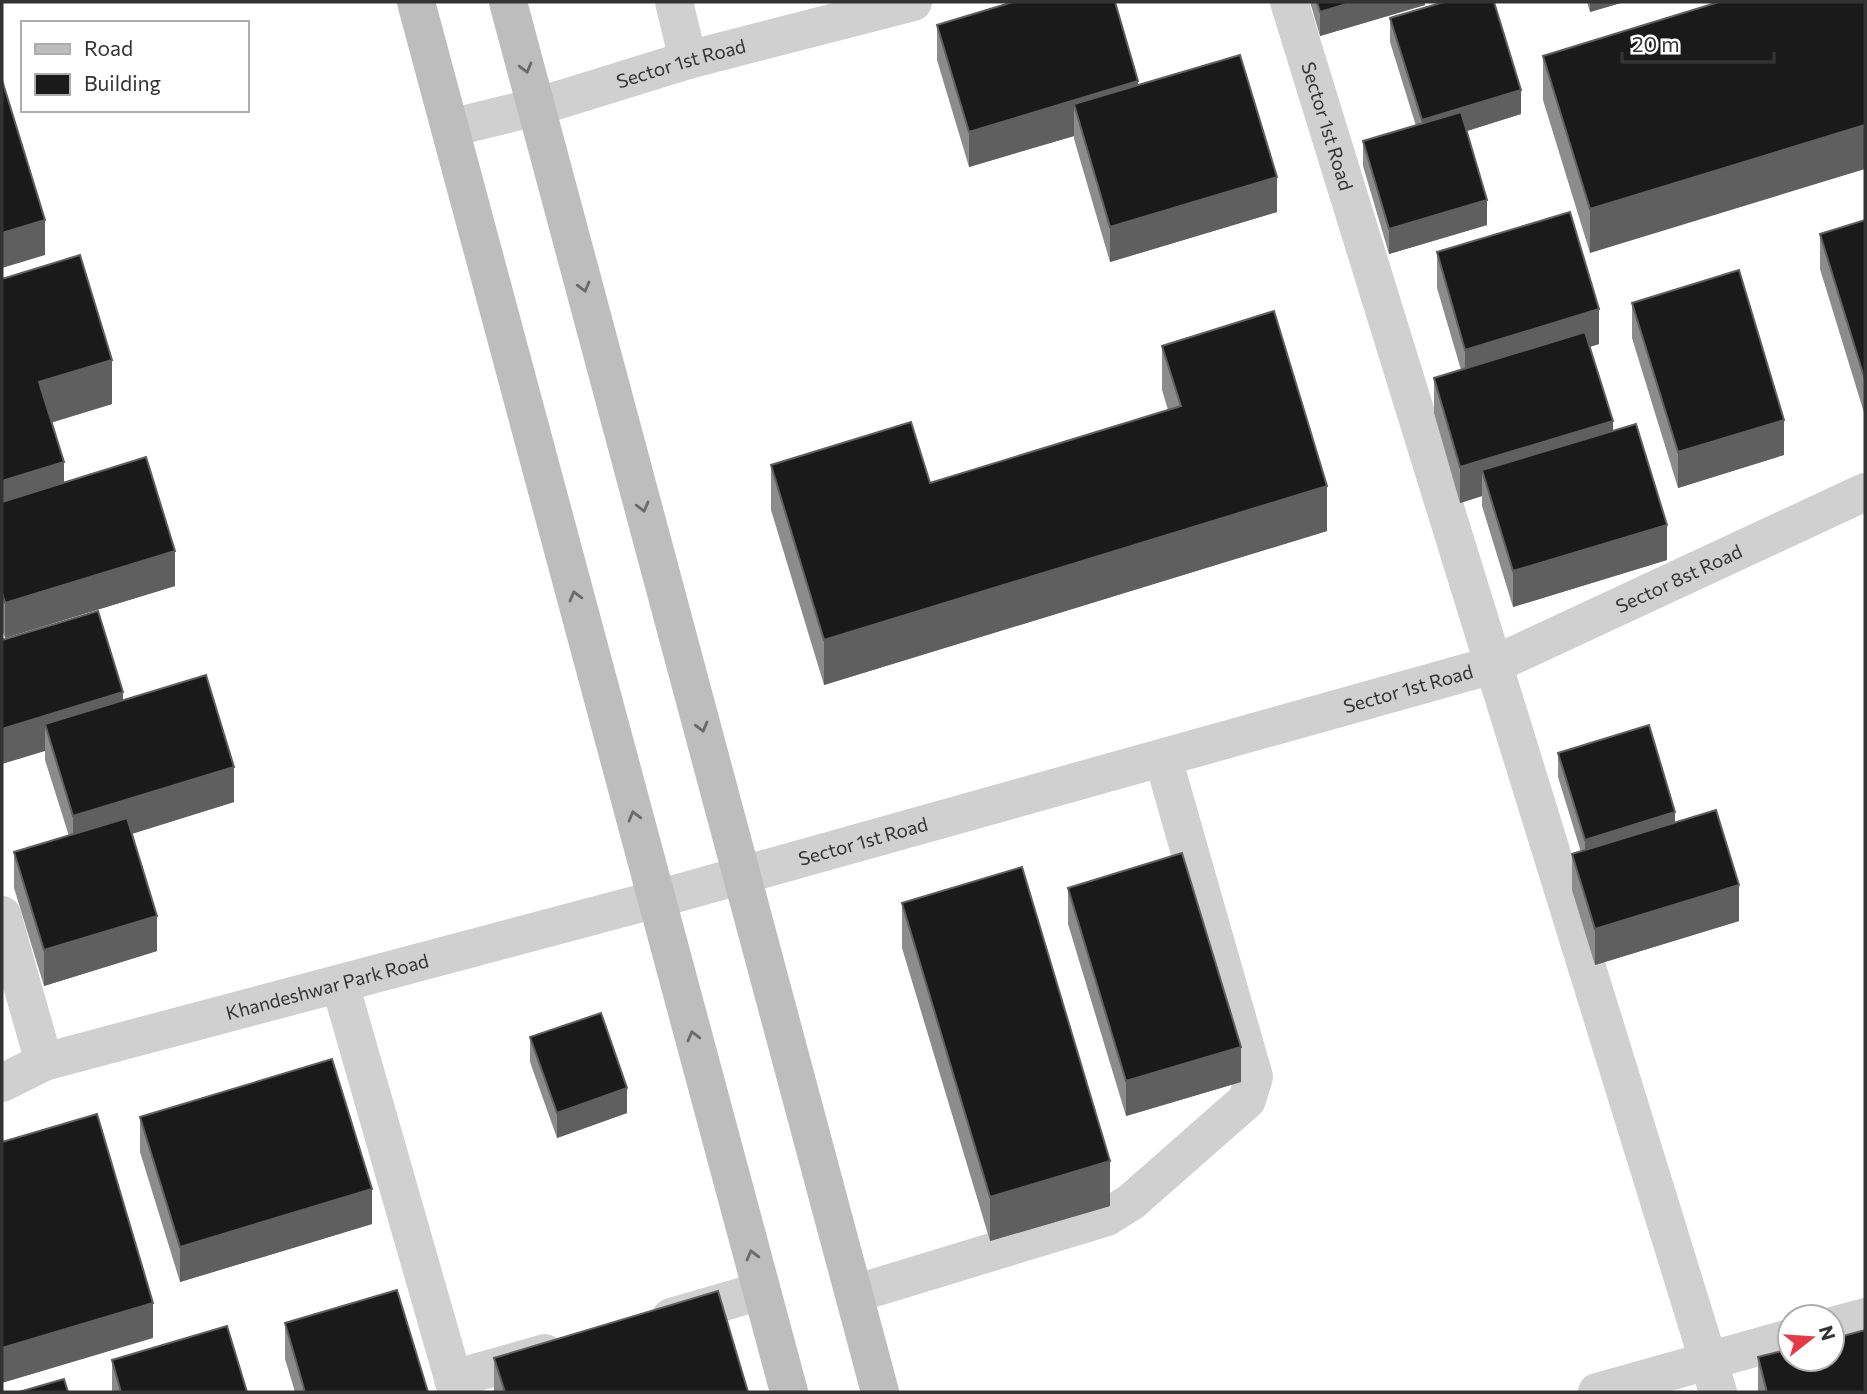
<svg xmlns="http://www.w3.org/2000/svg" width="1867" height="1394" viewBox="0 0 1867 1394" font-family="Commissioner,sans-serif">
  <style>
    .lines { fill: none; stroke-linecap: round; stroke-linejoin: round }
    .minor { stroke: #d0d0d0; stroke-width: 38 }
    .tertiary { stroke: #d0d0d0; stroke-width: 38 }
    .secondary { stroke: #bdbdbd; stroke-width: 38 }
    .wall { fill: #8c8c8c }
    .shaded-wall { fill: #5f5f5f }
    .building { fill: #1a1a1a; stroke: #5f5f5f; stroke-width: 2 }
    .oneway { stroke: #6a6a6a }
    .labels { text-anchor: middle; stroke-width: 7; stroke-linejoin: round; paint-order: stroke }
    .street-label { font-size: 19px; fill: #333; stroke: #fff }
  </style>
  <rect width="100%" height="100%" fill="#fff"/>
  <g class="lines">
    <g class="minor">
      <path d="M 674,2 L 688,60"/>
      <path id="s1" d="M 1289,2 L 1718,1392"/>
      <path id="s2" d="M 450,128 L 536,107 L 688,60 L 913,2"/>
      <path d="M 2,915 L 44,1062"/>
      <path d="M 340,984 L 457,1392"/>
      <path id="s3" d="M 2,1083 L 44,1062 L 657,899"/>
      <path d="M 854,1294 L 1107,1217 L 1131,1202 L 1247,1100 L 1254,1077 L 1163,758"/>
      <path d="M 671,1317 L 761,1291"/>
      <path d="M 1832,1326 L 1865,1317"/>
      <path d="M 453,1379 L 545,1353"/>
      <path d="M 1597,1392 L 1790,1338"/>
    </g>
    <path class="tertiary" id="s4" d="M 657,899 L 1493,665 L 1865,492"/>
    <path class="secondary" d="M 416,2 L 789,1392
      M 508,2 L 880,1392"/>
  </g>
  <path class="wall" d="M 1310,2 L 1425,2 L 1425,5 L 1320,36 Z
    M 1587,2 L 1624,2 L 1590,12 Z
    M 1719,2 L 1590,253 L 1543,100 L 1543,56 Z
    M 1390,18 L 1521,114 L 1467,131 L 1487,225 L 1389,254 L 1363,166 L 1363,141 L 1416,126 L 1390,42 Z
    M 937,25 L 1138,85 L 1277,212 L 1110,262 L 1074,139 L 1074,136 L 969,167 L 937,60 Z
    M 1865,220 L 1865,416 L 1820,269 L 1820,234 Z
    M 1437,252 L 1599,344 L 1590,347 L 1613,431 L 1667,560 L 1513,607 L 1482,506 L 1482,496 L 1460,503 L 1434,413 L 1434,378 L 1461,370 L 1437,288 Z
    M 2,279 L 112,404 L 51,423 L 64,483 L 175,586 L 5,638 L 2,629 Z
    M 1632,303 L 1784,455 L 1678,488 L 1632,338 Z
    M 1162,346 L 1327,531 L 824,685 L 771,510 L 771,465 L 930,483 L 1168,410 L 1162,390 Z
    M 2,640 L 123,701 L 234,802 L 132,834 L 157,951 L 44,986 L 14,888 L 14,852 L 69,836 L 45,760 L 45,751 Z
    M 1558,753 L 1675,823 L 1739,921 L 1595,965 L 1572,890 L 1572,854 L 1581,852 L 1558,777 Z
    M 1068,888 L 1241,1082 L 1126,1116 L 1068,924 Z
    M 902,903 L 1110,1206 L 990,1241 L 902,948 Z
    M 530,1037 L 627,1113 L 557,1138 L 530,1062 Z
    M 140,1117 L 372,1224 L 180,1282 L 140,1152 Z
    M 285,1323 L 428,1392 L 295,1392 L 285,1359 Z
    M 1758,1357 L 1865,1392 L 1758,1392 Z
    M 494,1358 L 748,1392 L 494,1392 Z
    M 112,1360 L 247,1392 L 112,1392 Z"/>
  <path class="shaded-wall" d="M 1353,2 L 1425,2 L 1425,5 L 1320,36 L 1320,12 Z
    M 1590,2 L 1624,2 L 1590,12 Z
    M 1138,81 L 1138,116 L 1074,104 L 1074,136 L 969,167 L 969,132 Z
    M 1521,90 L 1521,114 L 1422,145 L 1422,120 Z
    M 1865,125 L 1865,169 L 1590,253 L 1590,209 Z
    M 1277,177 L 1277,212 L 1110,262 L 1110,227 Z
    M 1487,200 L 1487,225 L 1389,254 L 1389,229 Z
    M 45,220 L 45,255 L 2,268 L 2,233 Z
    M 1599,309 L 1599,344 L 1465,385 L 1465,350 Z
    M 112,360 L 112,404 L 39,426 L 39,382 Z
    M 1784,420 L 1784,455 L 1678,488 L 1678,452 Z
    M 1613,421 L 1613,457 L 1482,470 L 1482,496 L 1460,503 L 1460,467 Z
    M 64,462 L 64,507 L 2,525 L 2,481 Z
    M 1327,486 L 1327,531 L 824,685 L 824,640 Z
    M 1667,525 L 1667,560 L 1513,607 L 1513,571 Z
    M 175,551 L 175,586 L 5,638 L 5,603 Z
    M 123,692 L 123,727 L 45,724 L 45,751 L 2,764 L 2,729 Z
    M 234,767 L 234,802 L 73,852 L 73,816 Z
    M 1675,812 L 1675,837 L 1585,864 L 1585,840 Z
    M 1739,885 L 1739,921 L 1595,965 L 1595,929 Z
    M 157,916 L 157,951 L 44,986 L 44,950 Z
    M 1241,1047 L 1241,1082 L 1126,1116 L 1126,1081 Z
    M 627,1088 L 627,1113 L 557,1138 L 557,1113 Z
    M 1110,1161 L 1110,1206 L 990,1241 L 990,1197 Z
    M 372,1189 L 372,1224 L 180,1282 L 180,1247 Z
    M 153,1303 L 153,1338 L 2,1383 L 2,1348 Z"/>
  <path class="building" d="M 1013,2 L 1115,2 L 1138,81 L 969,132 L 937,25 Z
    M 1317,2 L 1353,2 L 1320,12 Z
    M 1444,2 L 1494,2 L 1521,90 L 1422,120 L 1390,18 Z
    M 1719,2 L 1865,2 L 1865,125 L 1590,209 L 1543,56 Z
    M 1240,55 L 1277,177 L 1110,227 L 1074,104 Z
    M 2,80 L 45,220 L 2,233 Z
    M 1461,112 L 1487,200 L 1389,229 L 1363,141 Z
    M 1570,212 L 1599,309 L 1465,350 L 1437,252 Z
    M 1865,220 L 1865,380 L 1820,234 Z
    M 80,255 L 112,360 L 39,382 L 64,462 L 2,481 L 2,279 Z
    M 1739,270 L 1784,420 L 1678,452 L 1632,303 Z
    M 1274,311 L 1327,486 L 824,640 L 771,465 L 911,422 L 930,483 L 1181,406 L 1162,346 Z
    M 1585,332 L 1613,421 L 1460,467 L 1434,378 Z
    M 1636,424 L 1667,525 L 1513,571 L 1482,470 Z
    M 146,457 L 175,551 L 5,603 L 2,593 L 2,502 Z
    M 98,611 L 123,692 L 2,729 L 2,640 Z
    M 206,675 L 234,767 L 73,816 L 45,724 Z
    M 1649,725 L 1675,812 L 1585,840 L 1558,753 Z
    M 1716,810 L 1739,885 L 1595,929 L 1572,854 Z
    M 127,818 L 157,916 L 44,950 L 14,852 Z
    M 1182,853 L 1241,1047 L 1126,1081 L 1068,888 Z
    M 1022,867 L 1110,1161 L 990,1197 L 902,903 Z
    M 601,1013 L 627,1088 L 557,1113 L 530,1037 Z
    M 332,1059 L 372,1189 L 180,1247 L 140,1117 Z
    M 97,1114 L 153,1303 L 2,1348 L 2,1142 Z
    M 397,1290 L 428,1392 L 305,1392 L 285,1323 Z
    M 718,1291 L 748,1392 L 505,1392 L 494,1358 Z
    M 227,1326 L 247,1392 L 121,1392 L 112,1360 Z
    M 1865,1330 L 1865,1392 L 1767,1392 L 1758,1357 L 1790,1349 L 1790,1359 L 1832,1359 L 1832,1339 Z
    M 64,1379 L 68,1392 L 19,1392 Z"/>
  <defs><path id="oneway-chevron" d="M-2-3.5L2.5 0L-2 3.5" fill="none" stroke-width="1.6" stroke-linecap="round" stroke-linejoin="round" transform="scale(1.75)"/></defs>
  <g class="oneway">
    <use href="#oneway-chevron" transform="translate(526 68) rotate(75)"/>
    <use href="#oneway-chevron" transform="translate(584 287) rotate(75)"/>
    <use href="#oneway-chevron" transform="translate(643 507) rotate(75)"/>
    <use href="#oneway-chevron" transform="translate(575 596) rotate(-105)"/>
    <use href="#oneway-chevron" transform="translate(702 727) rotate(75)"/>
    <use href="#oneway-chevron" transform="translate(634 816) rotate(-105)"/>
    <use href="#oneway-chevron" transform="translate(693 1036) rotate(-105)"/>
    <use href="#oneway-chevron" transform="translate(752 1255) rotate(-105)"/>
  </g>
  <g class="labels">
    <g class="street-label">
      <text dy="7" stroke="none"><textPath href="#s2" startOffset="240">Sector 1st Road</textPath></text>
      <text dy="7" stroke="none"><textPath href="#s1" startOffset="130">Sector 1st Road</textPath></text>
      <text dy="7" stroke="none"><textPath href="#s4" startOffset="1073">Sector 8st Road</textPath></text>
      <text dy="7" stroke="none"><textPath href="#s4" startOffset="780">Sector 1st Road</textPath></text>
      <text dy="7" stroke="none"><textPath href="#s4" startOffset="214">Sector 1st Road</textPath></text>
      <text dy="7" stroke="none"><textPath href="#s3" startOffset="340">Khandeshwar Park Road</textPath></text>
    </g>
  </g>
  <rect width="1867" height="1394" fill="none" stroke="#333333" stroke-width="7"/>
  <rect x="21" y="21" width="228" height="91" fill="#ffffff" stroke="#adadad" stroke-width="2"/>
  <rect x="35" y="44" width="35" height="10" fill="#bdbdbd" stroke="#adadad" stroke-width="2"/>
  <text x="84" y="56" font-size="21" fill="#333333">Road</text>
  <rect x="35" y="74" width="35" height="21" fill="#1a1a1a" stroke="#adadad" stroke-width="2"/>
  <text x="84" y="91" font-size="21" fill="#333333">Building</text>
  <g transform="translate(1811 1338) rotate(73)"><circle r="33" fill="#ffffff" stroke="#adadad" stroke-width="2"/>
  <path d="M0-5L12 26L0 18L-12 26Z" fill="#e63946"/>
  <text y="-10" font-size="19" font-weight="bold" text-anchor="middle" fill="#333333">N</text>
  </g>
  <path d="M1622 52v10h152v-10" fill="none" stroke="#333333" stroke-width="3.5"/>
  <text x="1632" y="52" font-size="21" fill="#333333" stroke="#ffffff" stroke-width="5" paint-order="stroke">20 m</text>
</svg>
